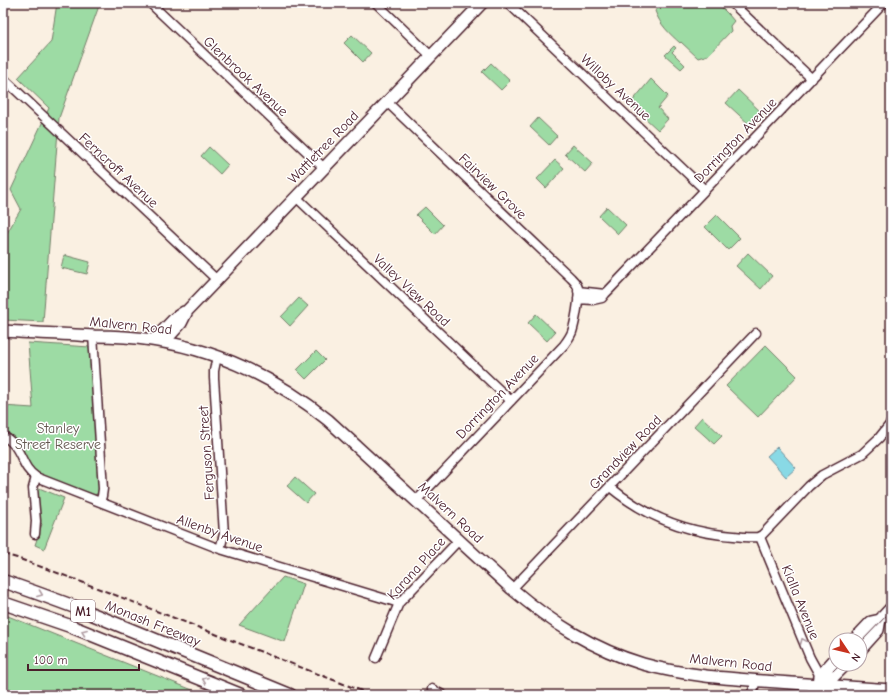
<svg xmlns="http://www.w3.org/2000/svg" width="894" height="698" viewBox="0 0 894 698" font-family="'Comic Neue',sans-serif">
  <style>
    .green { fill: #9ddba4; stroke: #747d68 }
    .water { fill: #89d9e5; stroke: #708f9b }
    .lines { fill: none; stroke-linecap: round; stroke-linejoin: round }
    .minor-casing { stroke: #4a1f2b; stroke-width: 11 }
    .major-casing { stroke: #4a1f2b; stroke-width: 14 }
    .highway-casing { stroke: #4a1f2b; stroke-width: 15 }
    .minor { stroke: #fff; stroke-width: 8 }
    .major { stroke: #fff; stroke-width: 11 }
    .highway { stroke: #fff; stroke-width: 12 }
    .tram { stroke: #4a1f2b; stroke-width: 1 }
    .rail { stroke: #4a1f2b; stroke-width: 2; stroke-dasharray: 6 3; stroke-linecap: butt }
    .oneway { stroke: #ae9aa0 }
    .labels { text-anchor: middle; stroke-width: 3; stroke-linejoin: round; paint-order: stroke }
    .shield { fill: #fff; stroke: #80626b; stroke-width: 1 }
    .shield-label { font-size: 13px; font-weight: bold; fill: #4a1f2b }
    .street-label { font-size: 14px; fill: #4a1f2b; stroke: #fff }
    .park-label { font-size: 14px; fill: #63574f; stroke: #fff }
  </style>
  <rect width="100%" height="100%" fill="#faf0e2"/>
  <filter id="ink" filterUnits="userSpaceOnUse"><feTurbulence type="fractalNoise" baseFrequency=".025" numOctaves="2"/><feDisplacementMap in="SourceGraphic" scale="8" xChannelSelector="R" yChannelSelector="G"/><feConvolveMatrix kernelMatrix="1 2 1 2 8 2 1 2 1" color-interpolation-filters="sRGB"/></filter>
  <g filter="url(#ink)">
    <path class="green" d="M 57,3 L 100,3 L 59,118 L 43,322 L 3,320 L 3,238 L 7,233 L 21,209 L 11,190 L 49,108 L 18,78 L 51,42 Z
      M 658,3 L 717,3 L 729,15 L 734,21 L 730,26 L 731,31 L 708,55 L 698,58 L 681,42 L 680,43 C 670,34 660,25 655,11 L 658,7 Z
      M 352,35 L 371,53 L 363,62 L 344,43 Z
      M 674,46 L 676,48 L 672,52 L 685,65 L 681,69 L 665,55 Z
      M 491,63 L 510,81 L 501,90 L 482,72 Z
      M 651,79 L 668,96 L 658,108 L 668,119 L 658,130 L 630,104 Z
      M 738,90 L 763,114 L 751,126 L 726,103 Z
      M 538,118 L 557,136 L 549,145 L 530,127 Z
      M 573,145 L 593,163 L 585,172 L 565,154 Z
      M 209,147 L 228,165 L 220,174 L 201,156 Z
      M 555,160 L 564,168 L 546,188 L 537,179 Z
      M 425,207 L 443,225 L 435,234 L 416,215 Z
      M 607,207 L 626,225 L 618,234 L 599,216 Z
      M 717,215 L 740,238 L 728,250 L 705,227 Z
      M 748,253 L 772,276 L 761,289 L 736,266 Z
      M 64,255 L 90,262 L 87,274 L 61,268 Z
      M 299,298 L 308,306 L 290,326 L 281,317 Z
      M 536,314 L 555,332 L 547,341 L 528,323 Z
      M 28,343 L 90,347 L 99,491 L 97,494 L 93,495 L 39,475 L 32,469 L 24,454 L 3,433 L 3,406 L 33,408 Z
      M 766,345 L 797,376 L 758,417 L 726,386 Z
      M 316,351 L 325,360 L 306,379 L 297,370 Z
      M 702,417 L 722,436 L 714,444 L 694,426 Z
      M 295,477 L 314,494 L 306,503 L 287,486 Z
      M 39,488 L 64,498 L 44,549 L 35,545 L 42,524 L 39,521 L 37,490 Z
      M 283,577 L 304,584 L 285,642 L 239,625 Z
      M 3,614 L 205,695 L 3,695 Z"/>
    <path class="water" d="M 777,447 L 796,468 L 786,477 L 767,456 Z"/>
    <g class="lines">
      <g class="minor-casing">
        <path id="minor" d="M 150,3 L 324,168
          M 376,3 L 431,56
          M 508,3 L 705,190
          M 732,3 L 812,79
          M 3,78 L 217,280
          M 387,102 L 571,278 C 574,281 577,284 578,288 C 580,297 575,323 572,332 C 570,337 567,341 564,345 L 416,501
          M 296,197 L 511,401
          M 578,291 L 605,294
          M 578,299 L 593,300 L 602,298 L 605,294 L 609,290 L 884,3
          M 93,335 L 103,489 L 102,496 L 100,502
          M 217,356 L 214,371 L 214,378 L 224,534 L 220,549
          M 3,436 C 23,446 20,467 36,477 L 220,549 L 399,603
          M 610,487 C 645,516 688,533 734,536 C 742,537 750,538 758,537 L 762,535 L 809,486 L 822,475 L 862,454 L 879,438 L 891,423
          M 35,534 L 36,521 L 33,488 L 36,477
          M 760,537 L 810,658 L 820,676
          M 512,589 L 756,333
          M 376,658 L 399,603 L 459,540
          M 432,689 L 443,695
          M 750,695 L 753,691 L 756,680"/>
      </g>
      <g class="major-casing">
        <path id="major" d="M 3,331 C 33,333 64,334 94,336 C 114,336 133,337 152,340 C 219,350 276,378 328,420 L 512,589 C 552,623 593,649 643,664 C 682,675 723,678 763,681 C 806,684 848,687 891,690
          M 154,340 L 175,318 L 184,312
          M 164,342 L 181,323 L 187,311 L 482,3
          M 854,640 L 871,622 L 880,620
          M 860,650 L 878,630 L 880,620 L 891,608
          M 819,685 L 820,676 L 836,658
          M 811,695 L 819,685 L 830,680 L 846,664"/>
      </g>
      <g class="highway-casing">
        <path id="highway" d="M 3,581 L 37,593 L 75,607 L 290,695
          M 3,603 L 70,626 L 241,695"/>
      </g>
      <use href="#minor" class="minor"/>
      <use href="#major" class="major"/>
      <use href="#highway" class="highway"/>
      <path class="tram" d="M 860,643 L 891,611
        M 833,671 L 840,664"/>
      <path class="rail" d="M 3,554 L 17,558 L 74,579 L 372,695"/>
    </g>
    <defs><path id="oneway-chevron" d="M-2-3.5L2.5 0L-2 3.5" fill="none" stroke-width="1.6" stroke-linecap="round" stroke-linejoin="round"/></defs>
    <g class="oneway">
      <use href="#oneway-chevron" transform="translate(40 594) rotate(21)"/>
      <use href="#oneway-chevron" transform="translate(84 632) rotate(-158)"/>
      <use href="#oneway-chevron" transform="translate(803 641) rotate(-112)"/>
      <use href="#oneway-chevron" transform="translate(205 680) rotate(-158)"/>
    </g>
  </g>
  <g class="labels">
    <rect class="shield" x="71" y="600" width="24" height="22" rx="3"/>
    <g class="shield-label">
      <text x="83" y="616">M1</text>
    </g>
    <g class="street-label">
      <text transform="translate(246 76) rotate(43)" y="5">Glenbrook Avenue</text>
      <text transform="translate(616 87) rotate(43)" y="5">Willoby Avenue</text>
      <text transform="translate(735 140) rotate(-46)" y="5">Dorrington Avenue</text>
      <text transform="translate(323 147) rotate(-46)" y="5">Wattletree Road</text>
      <text transform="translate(119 170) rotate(43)" y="5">Ferncroft Avenue</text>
      <text transform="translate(493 186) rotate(44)" y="5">Fairview Grove</text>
      <text transform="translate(412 290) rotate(43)" y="5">Valley View Road</text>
      <text transform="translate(131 325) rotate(6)" y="5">Malvern Road</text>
      <text transform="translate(497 396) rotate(-46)" y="5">Dorrington Avenue</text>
      <text transform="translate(625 452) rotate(-46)" y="5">Grandview Road</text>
      <text transform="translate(206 453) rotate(-94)" y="5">Ferguson Street</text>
      <text transform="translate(451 512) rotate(43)" y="5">Malvern Road</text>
      <text transform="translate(220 533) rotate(19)" y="5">Allenby Avenue</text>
      <text transform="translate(416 568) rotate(-48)" y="5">Karana Place</text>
      <text transform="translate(801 602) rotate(68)" y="5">Kialla Avenue</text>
      <text transform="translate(153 623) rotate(22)" y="5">Monash Freeway</text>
      <text transform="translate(731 662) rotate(6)" y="5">Malvern Road</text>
    </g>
    <g class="park-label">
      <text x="58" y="433">Stanley<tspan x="58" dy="16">Street Reserve</tspan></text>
    </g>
  </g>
  <rect width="894" height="698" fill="none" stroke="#fff" stroke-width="16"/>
  <rect x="8" y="8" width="878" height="682" fill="none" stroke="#4a1f2b" stroke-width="1.5" filter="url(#ink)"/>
  <g transform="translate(848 652) rotate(125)"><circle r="19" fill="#ffffff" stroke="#b7a5aa"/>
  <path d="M0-3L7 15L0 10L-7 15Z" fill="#c8321e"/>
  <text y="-6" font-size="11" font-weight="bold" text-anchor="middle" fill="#4a1f2b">N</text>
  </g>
  <path d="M28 664v6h111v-6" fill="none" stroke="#4a1f2b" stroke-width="2"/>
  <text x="34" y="664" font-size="12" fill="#4a1f2b" stroke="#ffffff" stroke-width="3" paint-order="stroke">100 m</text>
</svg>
